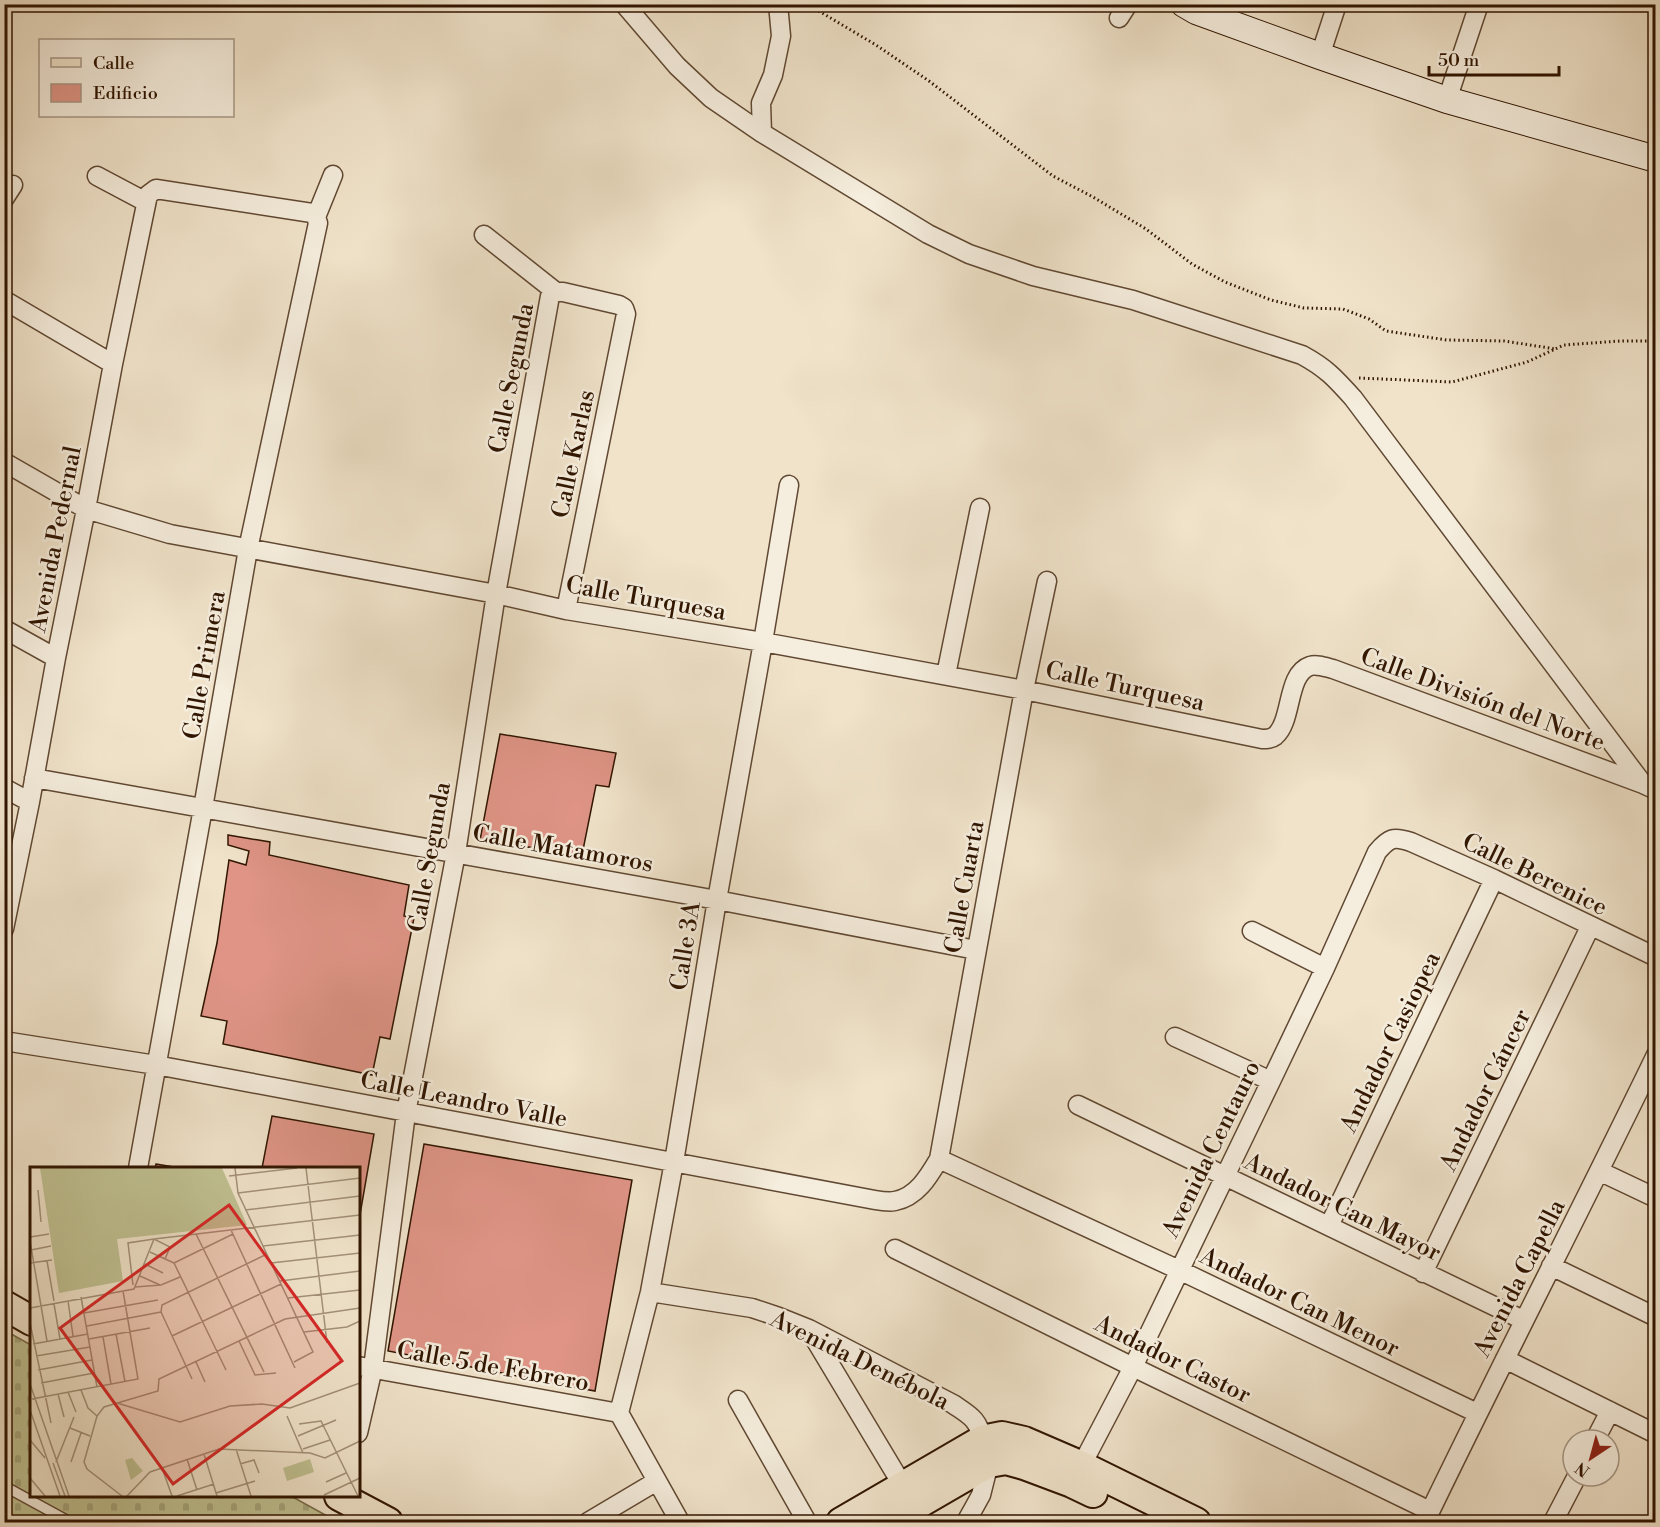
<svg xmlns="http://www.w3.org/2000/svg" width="1660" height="1527" viewBox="0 0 1660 1527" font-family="'Libre Bodoni',serif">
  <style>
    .cemetery { fill: url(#cemetery-stones); stroke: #786b49; stroke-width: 1.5 }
    .building { fill: #df9486; stroke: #301500; stroke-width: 1.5 }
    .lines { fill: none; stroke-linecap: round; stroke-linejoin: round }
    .lane-casing { stroke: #604832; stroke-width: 12 }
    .street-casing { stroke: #604832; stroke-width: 21 }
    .secondary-casing { stroke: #301500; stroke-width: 28 }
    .primary-casing { stroke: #301500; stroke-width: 32 }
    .path { stroke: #301500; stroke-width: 3; stroke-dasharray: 1.5 3; stroke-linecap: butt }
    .lane { stroke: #f5eddd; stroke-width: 9 }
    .street { stroke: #f5eddd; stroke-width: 18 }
    .secondary { stroke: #f5eddd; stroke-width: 26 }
    .primary { stroke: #f0e3ca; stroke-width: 28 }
    .labels { text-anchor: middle; stroke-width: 5; stroke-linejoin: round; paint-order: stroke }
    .street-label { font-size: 24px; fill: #301500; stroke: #f5eddd }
    .inset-road { fill: none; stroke: #a39179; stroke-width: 1.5 }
    .view { fill: #d62828; fill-opacity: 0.15; stroke: #d62828; stroke-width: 3 }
    .inset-edge { fill: none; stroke: #301500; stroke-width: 3 }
  </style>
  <defs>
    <pattern id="cemetery-stones" width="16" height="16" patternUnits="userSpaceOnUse" patternTransform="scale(1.5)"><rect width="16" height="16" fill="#c0c192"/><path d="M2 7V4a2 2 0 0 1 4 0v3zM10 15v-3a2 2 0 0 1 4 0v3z" fill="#a5a57c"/></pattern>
  </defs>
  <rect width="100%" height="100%" fill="#f0e3ca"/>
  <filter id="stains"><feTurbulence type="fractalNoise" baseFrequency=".00333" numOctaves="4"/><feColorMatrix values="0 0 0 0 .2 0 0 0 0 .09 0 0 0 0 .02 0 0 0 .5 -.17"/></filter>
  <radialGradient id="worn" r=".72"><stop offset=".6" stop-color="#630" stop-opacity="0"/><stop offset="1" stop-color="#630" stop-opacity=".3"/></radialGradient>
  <path class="cemetery" d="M 4,1330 L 31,1345 L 32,1496 L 291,1496 L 338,1522 L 5,1522 Z"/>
  <path class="building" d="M 500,734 L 616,753 L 609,787 L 596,785 L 582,855 L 480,840 Z
    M 228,835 L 270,842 L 269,855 L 409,885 L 404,916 L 414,918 L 390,1039 L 380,1037 L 372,1075 L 223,1044 L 227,1021 L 201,1016 L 217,943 L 229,860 L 246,865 L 249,851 L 228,845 Z
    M 272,1116 L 374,1134 L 358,1226 L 358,1168 L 262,1168 Z
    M 424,1144 L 632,1180 L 595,1391 L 388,1351 Z
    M 156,1164 L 180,1168 L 155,1168 Z"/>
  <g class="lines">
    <g class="lane-casing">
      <path id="lane" d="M 4,1486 L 70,1522"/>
    </g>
    <g class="street-casing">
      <path id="street" d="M 624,4 L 677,66 L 711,98 L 762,133 L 928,234 L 969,254 L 1033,276 L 1133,300 L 1302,355 C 1326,368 1335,378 1353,398 L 1643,784
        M 1119,18 L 1128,4
        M 1320,56 L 1337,4
        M 1447,100 L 1479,4
        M 762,133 L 761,103 L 773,75 L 781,36 L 778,4
        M 97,176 L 146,202
        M 4,199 L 13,185
        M 484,235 L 556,292
        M 556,292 L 563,292 L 619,305 L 624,308 L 626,314 L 566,610
        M 4,300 L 113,364
        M 4,462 L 86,509 L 170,534 L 496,594 L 566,610 L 763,642 L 1024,690 L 1262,739 C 1267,739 1271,739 1275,736 C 1293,721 1286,674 1310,666 C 1317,664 1325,667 1333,669 L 1643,784 L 1656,790
        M 4,629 L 56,658
        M 946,675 L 980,508
        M 34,778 L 717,900 L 976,950
        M 4,788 L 30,802
        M 4,929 L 30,802 L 56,658 L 86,509 L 113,364 L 148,195 L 156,189 L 312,213 L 316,217
        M 1252,931 L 1325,968
        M 1175,1037 L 1271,1081
        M 4,1041 L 156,1065 L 875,1200 C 881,1201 889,1202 895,1201 C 917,1197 929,1176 939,1159 L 1024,690 L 1047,581
        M 1078,1105 L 1523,1320
        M 939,1159 L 1179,1270 L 1477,1413
        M 138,1168 L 203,808 L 248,549 L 318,223 L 316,217 L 333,175
        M 1599,1171 L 1656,1198
        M 1329,1226 L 1494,879
        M 895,1249 L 1133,1367 L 1430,1511
        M 1551,1266 L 1656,1317
        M 1423,1273 L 1590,927
        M 650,1292 L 752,1308 L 779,1317 L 809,1329 L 953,1404 C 969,1415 979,1419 982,1440
        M 810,1331 L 903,1486
        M 1505,1359 L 1656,1434
        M 358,1366 L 619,1413
        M 738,1400 L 807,1522
        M 619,1413 L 650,1292 L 674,1162 L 717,900 L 763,642 L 789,485
        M 619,1413 L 680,1522
        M 358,1433 L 373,1368 L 406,1113 L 456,853 L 496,594 L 550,296 L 556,292
        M 1595,1440 L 1610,1411
        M 1077,1474 L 1133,1367 L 1271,1081 L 1325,968 L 1377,852 C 1389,838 1393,836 1411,842 L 1494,879 L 1656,957
        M 588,1522 L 657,1481
        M 966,1522 L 981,1495 L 989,1463
        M 1425,1522 C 1500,1366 1580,1212 1656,1055
        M 1553,1522 L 1577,1476"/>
    </g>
    <g class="secondary-casing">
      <path id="secondary" d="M 1184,4 L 1196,11 L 1320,56 L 1447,100 L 1656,159"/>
    </g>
    <g class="primary-casing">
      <path id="primary" d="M 4,1305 L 32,1321
        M 339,1496 L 388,1522
        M 841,1522 L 982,1440 L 1002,1436 L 1024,1441 L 1082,1466 L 1196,1522
        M 887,1522 L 989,1463 L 1006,1460 L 1024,1465 L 1072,1483 L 1093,1493"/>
    </g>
    <path class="path" d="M 807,4 L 876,45 L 929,81 L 1053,176 L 1093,197 L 1146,229 L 1192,264 L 1225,282 L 1271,300 L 1304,308 L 1343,309 L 1369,319 L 1386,331 L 1447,340 L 1504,341 L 1556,349
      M 1359,378 L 1452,382 L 1527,362 L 1564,345 L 1620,341 L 1656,341"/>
    <use href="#lane" class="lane"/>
    <use href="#street" class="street"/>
    <use href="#secondary" class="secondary"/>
    <use href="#primary" class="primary"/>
  </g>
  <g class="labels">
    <g class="street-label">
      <text transform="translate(511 378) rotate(-79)" y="8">Calle Segunda</text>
      <text transform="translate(573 454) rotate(-78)" y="8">Calle Karlas</text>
      <text transform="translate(55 539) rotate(-79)" y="8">Avenida Pedernal</text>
      <text transform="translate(646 598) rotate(10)" y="8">Calle Turquesa</text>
      <text transform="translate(204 665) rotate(-80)" y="8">Calle Primera</text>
      <text transform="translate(1125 686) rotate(12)" y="8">Calle Turquesa</text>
      <text transform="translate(1483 699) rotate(20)" y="8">Calle División del Norte</text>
      <text transform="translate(563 848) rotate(10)" y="8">Calle Matamoros</text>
      <text transform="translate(429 857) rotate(-80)" y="8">Calle Segunda</text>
      <text transform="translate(1535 874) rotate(26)" y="8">Calle Berenice</text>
      <text transform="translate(964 887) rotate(-80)" y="8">Calle Cuarta</text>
      <text transform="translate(685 946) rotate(-81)" y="8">Calle 3A</text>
      <text transform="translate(1390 1042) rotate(-64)" y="8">Andador Casiopea</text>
      <text transform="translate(1485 1090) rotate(-64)" y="8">Andador Cáncer</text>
      <text transform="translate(464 1099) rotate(11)" y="8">Calle Leandro Valle</text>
      <text transform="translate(1211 1149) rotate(-64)" y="8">Avenida Centauro</text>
      <text transform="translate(1343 1207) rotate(26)" y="8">Andador Can Mayor</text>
      <text transform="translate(1519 1278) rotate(-63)" y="8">Avenida Capella</text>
      <text transform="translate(1300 1302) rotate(26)" y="8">Andador Can Menor</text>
      <text transform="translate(1173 1359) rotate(26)" y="8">Andador Castor</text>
      <text transform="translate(860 1360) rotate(26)" y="8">Avenida Denébola</text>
      <text transform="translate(493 1366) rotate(10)" y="8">Calle 5 de Febrero</text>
    </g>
  </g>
  <g transform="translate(30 1167)">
    <rect width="330" height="330" fill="#f0e3ca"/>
    <path d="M 280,292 L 284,305 L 257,314 L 253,301 Z" fill="#c0c192"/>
    <path d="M 102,291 L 113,304 L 101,313 L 95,293 Z" fill="#c0c192"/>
    <path d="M 10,1 L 192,1 L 217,58 L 87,72 L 93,114 L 29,126 Z" fill="#c0c192"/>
    <path class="inset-road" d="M 205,1 L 208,26 L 283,185 L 264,195M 276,1 L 297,176M 199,9 L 267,1M 8,23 L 11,55M 208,26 L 330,11M 215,43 L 330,29M 201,63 L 265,201M 166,67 L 234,205M 0,70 L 19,67M 124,72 L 330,48M 0,74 L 17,174M 233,79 L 330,68M 1,83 L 21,79M 120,85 L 144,96M 17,94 L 24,134M 0,96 L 22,93M 144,96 L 196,203M 144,96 L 203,67M 241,96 L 330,86M 115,97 L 133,106M 110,109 L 130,118M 250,114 L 330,104M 103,118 L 98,76 L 124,72 L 140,80 L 135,92M 105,120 L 131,118 L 150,110M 51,130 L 67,220M 258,131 L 330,123M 38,134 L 43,169M 24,137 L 30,172M 0,141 L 104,122 L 124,72M 54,146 L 128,133M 0,156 L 21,256M 57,159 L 131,145M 274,165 L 317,160 L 330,154M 86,167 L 95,215M 142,169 L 251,117M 73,170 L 81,217M 59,172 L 120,161M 209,174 L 225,208 L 246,206M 3,177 L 58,167M 6,189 L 60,180M 166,195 L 175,215M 8,203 L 62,193M 162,212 L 131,145 L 132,138 L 237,87M 11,216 L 64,206M 0,217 L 39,329M 51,223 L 58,241 L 67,249M 38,225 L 46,245M 28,227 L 34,250M 2,232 L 108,212 L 93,124M 87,236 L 150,255 L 200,239 L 232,237 L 260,241 L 330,216M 0,243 L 30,329M 257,249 L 273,286M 269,257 L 291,254 L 328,329M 40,261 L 60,269M 268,269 L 306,253M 0,273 L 15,291M 206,282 L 221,329M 273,282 L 300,273M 174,287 L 187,329M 157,292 L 167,323M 26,295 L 44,250M 41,295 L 51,266M 23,296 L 35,329M 210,297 L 224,293 L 229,306M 132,301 L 142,329M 0,311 L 15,329M 296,315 L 316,306M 186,326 L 225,314M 294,328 L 330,311M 92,329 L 57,302 L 54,295 L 67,249 L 74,240 L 128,224 L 129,212 L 255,152 L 330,141M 97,329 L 120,305 L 189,282 L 280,286 L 295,291 L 330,274M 147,329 L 184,317"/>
    <path class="view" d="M 199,38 L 312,194 L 143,317 L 30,161 Z"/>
    <rect width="330" height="330" class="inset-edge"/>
  </g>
  <rect width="1660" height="1527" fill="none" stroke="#f0e3ca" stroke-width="24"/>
  <rect x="6" y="6" width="1648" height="1515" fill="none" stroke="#301500" stroke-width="3"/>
  <rect x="12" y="12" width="1636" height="1503" fill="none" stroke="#301500" stroke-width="1.5"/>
  <rect x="39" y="39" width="195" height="78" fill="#f5eddd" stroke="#a69785" stroke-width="1.5"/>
  <rect x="51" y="58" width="30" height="9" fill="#f0e3ca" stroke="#a69785" stroke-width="1.5"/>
  <text x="93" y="69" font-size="18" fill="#301500">Calle</text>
  <rect x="51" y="84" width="30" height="18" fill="#df9486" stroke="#a69785" stroke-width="1.5"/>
  <text x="93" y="99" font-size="18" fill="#301500">Edificio</text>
  <g transform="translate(1591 1458) rotate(216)"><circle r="28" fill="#f5eddd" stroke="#a69785" stroke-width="1.5"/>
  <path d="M0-4.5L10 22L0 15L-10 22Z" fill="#8f2418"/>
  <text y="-9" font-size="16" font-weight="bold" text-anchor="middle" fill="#301500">N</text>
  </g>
  <path d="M1429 66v9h130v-9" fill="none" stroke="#301500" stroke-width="3"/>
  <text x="1438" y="66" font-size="18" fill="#301500" stroke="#f5eddd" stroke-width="4.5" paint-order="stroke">50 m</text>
  <rect width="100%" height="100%" filter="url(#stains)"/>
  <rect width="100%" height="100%" fill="url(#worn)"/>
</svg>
